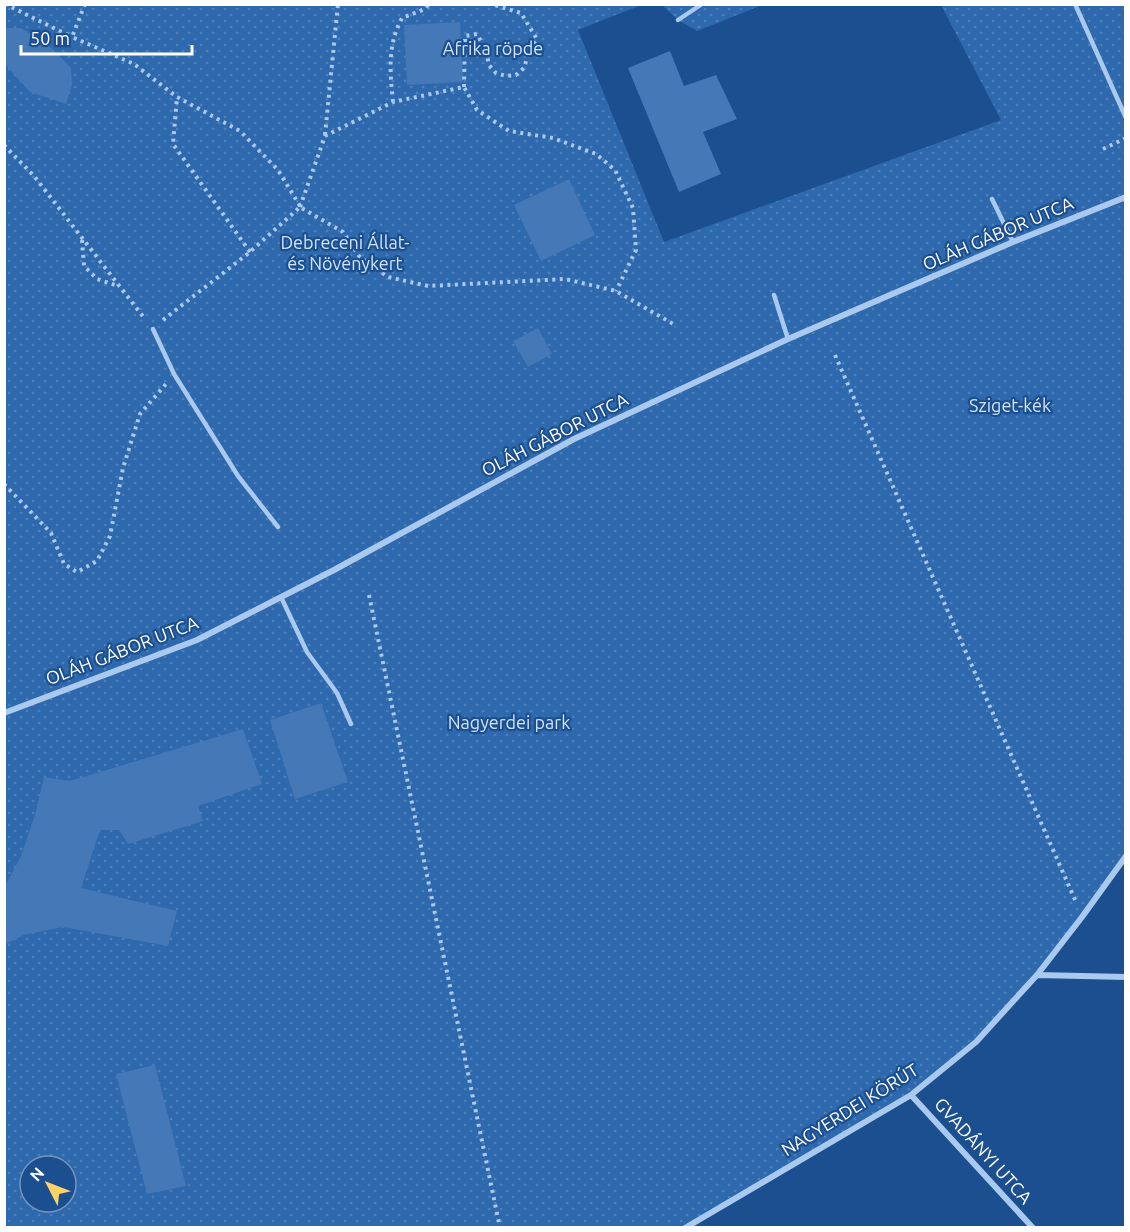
<svg xmlns="http://www.w3.org/2000/svg" width="1130" height="1232" viewBox="0 0 1130 1232" font-family="Ubuntu,sans-serif">
  <style>
    .grass { fill: url(#grass-dots); fill-rule: evenodd }
    .building { fill: #4478b7 }
    .lines { fill: none; stroke-linecap: round; stroke-linejoin: round }
    .path { stroke: #a9c9ee; stroke-width: 4; stroke-dasharray: 3 4.5; stroke-linecap: butt }
    .service { stroke: #a9c9ee; stroke-width: 4.5 }
    .minor { stroke: #a9c9ee; stroke-width: 6 }
    .labels { text-anchor: middle; stroke-width: 4.5; stroke-linejoin: round; paint-order: stroke }
    .park-label { font-size: 18px; fill: #cfe3fa; stroke: #1b4f8f }
    .street-label { font-size: 18px; fill: #fff; stroke: #1b4f8f }
  </style>
  <defs>
    <pattern id="grass-dots" width="8" height="8" patternUnits="userSpaceOnUse" patternTransform="scale(1.5)"><rect width="8" height="8" fill="#2e69ad"/><path d="M2 2h.1M6 6h.1" fill="none" stroke="#4d80b9" stroke-width="1.8" stroke-linecap="round"/></pattern>
  </defs>
  <rect width="100%" height="100%" fill="#1b4f8f"/>
  <path class="grass" d="M 5,5 L 641,5 L 578,30 L 664,242 L 1001,120 L 941,5 L 1125,5 L 1125,856 L 1037,975 L 976,1042 L 911,1095 L 685,1227 L 5,1227 ZM 30,1166 L 66,1166 L 66,1202 L 30,1202 Z
    M 662,5 L 762,5 L 697,31 L 678,20 Z"/>
  <path class="building" d="M 460,22 L 463,82 L 407,85 L 404,25 Z
    M 4,28 L 21,28 L 43,41 L 57,53 L 71,68 L 72,85 L 66,104 L 30,92 L 4,63 Z
    M 670,51 L 684,86 L 716,75 L 737,119 L 703,132 L 721,174 L 679,192 L 628,68 Z
    M 569,179 L 595,235 L 541,261 L 514,205 Z
    M 538,328 L 552,354 L 528,367 L 513,341 Z
    M 321,703 L 348,782 L 295,799 L 270,720 Z
    M 243,729 L 262,784 L 198,806 L 203,821 L 128,844 L 119,830 L 100,830 L 81,888 L 177,911 L 168,946 L 63,927 L 24,935 L 4,945 L 4,888 L 21,856 L 35,815 L 44,777 L 70,781 Z
    M 155,1065 L 186,1186 L 147,1194 L 116,1074 Z"/>
  <g class="lines">
    <path class="path" d="M 5,4 L 72,37
      M 85,4 L 72,37 L 134,64 L 177,97
      M 464,87 L 465,36 L 477,34 L 486,51 L 489,65 L 496,73 L 506,76 L 516,75 L 524,68 L 530,48 L 537,39 L 521,13 L 491,4
      M 393,102 C 390,72 387,46 402,18 L 425,9 L 429,4
      M 325,135 L 338,4
      M 4,145 L 34,176 L 145,319
      M 1103,149 L 1126,138
      M 300,207 L 325,136 L 393,102 L 464,87 L 477,110 L 509,131 L 553,138 L 596,154 L 615,170 L 633,208 L 636,250 L 616,291
      M 82,240 L 84,266 L 97,279 L 118,286
      M 250,252 L 173,144 L 177,97 L 240,131 L 278,170 L 300,206
      M 163,320 L 250,252 L 300,207 L 343,232 L 359,256 L 388,277 L 428,286 L 565,279 L 616,291 L 675,325
      M 835,355 L 1076,902
      M 4,484 L 51,533 L 64,564 L 77,572 L 97,561 L 110,536 L 123,468 L 140,414 L 166,384
      M 369,595 L 500,1228"/>
    <path class="service" d="M 1075,4 L 1126,118
      M 678,20 L 702,4
      M 992,199 L 1013,242
      M 774,295 L 788,339
      M 153,329 L 174,374 L 238,476 L 278,527
      M 281,597 L 307,652 L 337,693 L 351,724"/>
    <path class="minor" d="M 4,713 L 197,640 L 334,570 L 574,439 L 788,339 L 1013,242 L 1126,197
      M 1037,975 L 1126,977
      M 911,1095 L 1033,1228
      M 685,1228 L 911,1095 L 976,1042 L 1037,975 L 1082,917 L 1126,856"/>
  </g>
  <g class="labels">
    <g class="park-label">
      <text x="493" y="55">Afrika röpde</text>
      <text x="345" y="249">Debreceni Állat-<tspan x="345" dy="21">és Növénykert</tspan></text>
      <text x="1010" y="412">Sziget-kék</text>
      <text x="509" y="729">Nagyerdei park</text>
    </g>
    <g class="street-label">
      <text transform="translate(998 234) rotate(-23)" y="6">OLÁH GÁBOR UTCA</text>
      <text transform="translate(555 435) rotate(-27)" y="6">OLÁH GÁBOR UTCA</text>
      <text transform="translate(122 651) rotate(-21)" y="6">OLÁH GÁBOR UTCA</text>
      <text transform="translate(850 1110) rotate(-32)" y="6">NAGYERDEI KÖRÚT</text>
      <text transform="translate(983 1151) rotate(48)" y="6">GVADÁNYI UTCA</text>
    </g>
  </g>
  <rect width="1130" height="1232" fill="none" stroke="#ffffff" stroke-width="12"/>
  <g transform="translate(48 1184) rotate(312)"><circle r="28" fill="#1b4f8f" stroke="#7695bc" stroke-width="1.5"/>
  <path d="M0-4.5L10 22L0 15L-10 22Z" fill="#ffd166"/>
  <text y="-9" font-size="16" font-weight="bold" text-anchor="middle" fill="#ffffff">N</text>
  </g>
  <path d="M21 45v9h171v-9" fill="none" stroke="#ffffff" stroke-width="3"/>
  <text x="30" y="45" font-size="18" fill="#ffffff" stroke="#1b4f8f" stroke-width="4.5" paint-order="stroke">50 m</text>
</svg>
